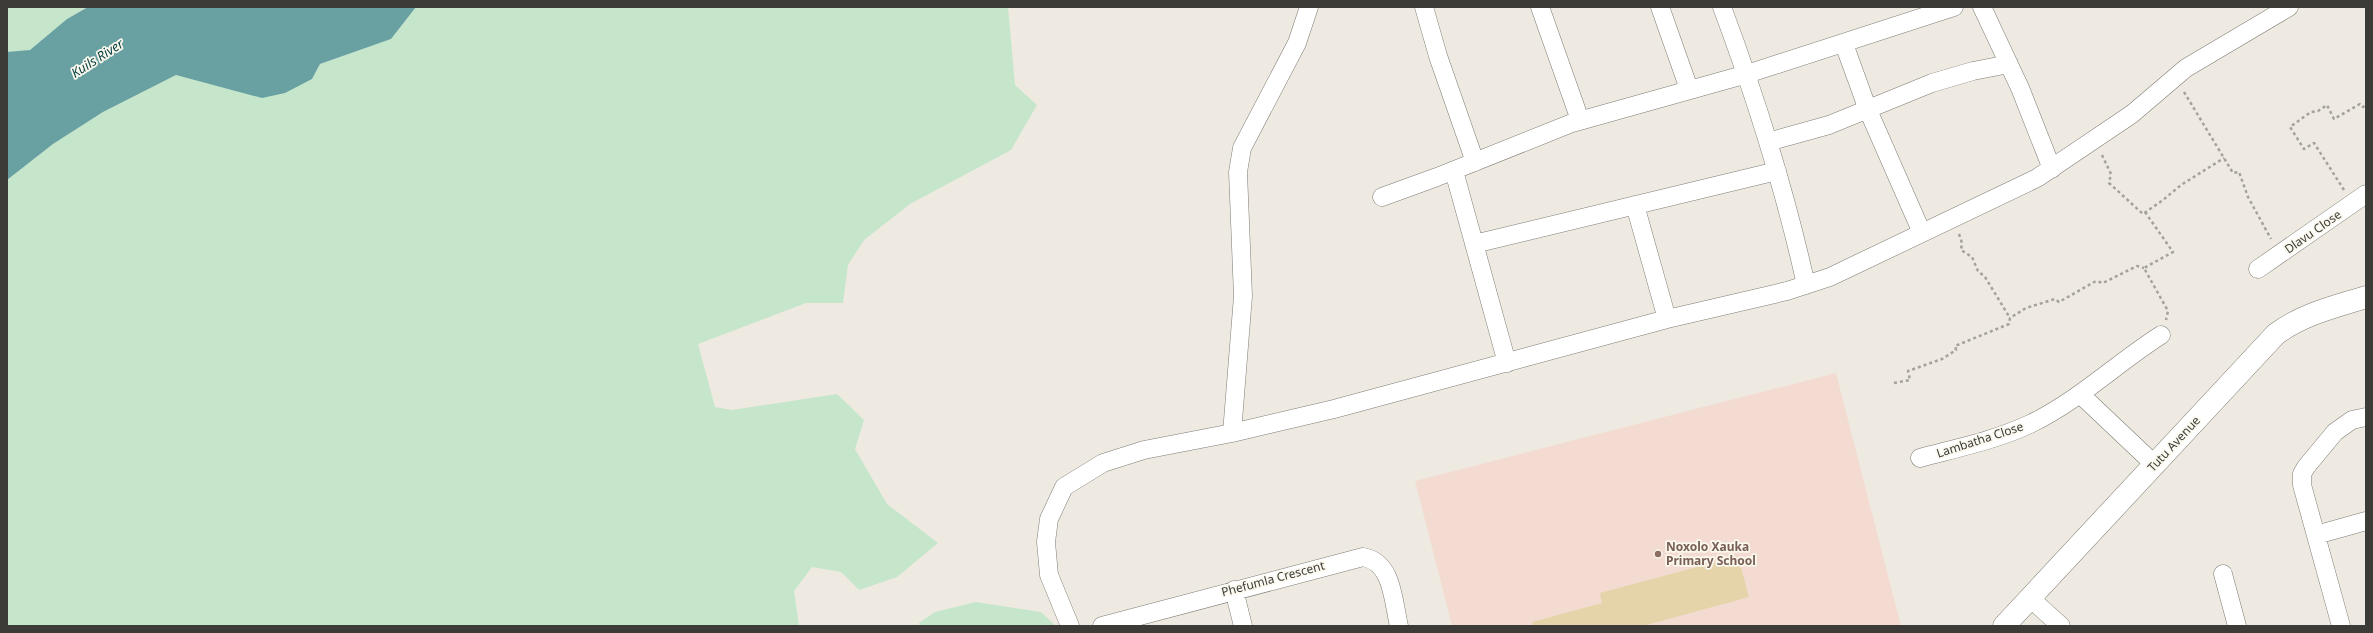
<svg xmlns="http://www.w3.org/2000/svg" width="2373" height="633" viewBox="0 0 2373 633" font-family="'Noto Sans',sans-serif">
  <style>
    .education { fill: #f3dbd1 }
    .green { fill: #c5e6ca }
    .water { fill: #69a1a3 }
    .building { fill: #e5d4a9 }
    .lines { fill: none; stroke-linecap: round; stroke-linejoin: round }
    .minor-casing { stroke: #7f7c74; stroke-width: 19 }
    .tertiary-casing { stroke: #7f7c74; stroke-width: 23 }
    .path { stroke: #a5a29b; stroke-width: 2.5; stroke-dasharray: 3 3; stroke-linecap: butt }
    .minor { stroke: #fff; stroke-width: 18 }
    .tertiary { stroke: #fff; stroke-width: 22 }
    .education-dot { fill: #8d6e63; stroke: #fbf8ee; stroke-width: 1.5 }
    .labels { text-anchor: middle; stroke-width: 3.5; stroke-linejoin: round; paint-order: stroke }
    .street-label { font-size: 12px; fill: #3c3b37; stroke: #fbf8ee }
    .education-label { font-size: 12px; font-weight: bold; fill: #785e54; stroke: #fbf8ee; text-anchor: start }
    .water-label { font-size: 13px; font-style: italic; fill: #073f41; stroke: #fbf8ee }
  </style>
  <rect width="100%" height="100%" fill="#eeeae1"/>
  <path class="education" d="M 1836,373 L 1901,626 L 1452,626 L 1415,481 Z"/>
  <path class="green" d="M 7,7 L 88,7 L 67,19 L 30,50 L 10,53 L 7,52 Z
    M 416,7 L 1008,7 L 1015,85 L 1037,105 L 1011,150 L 910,204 L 864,240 L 848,265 L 843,303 L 806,303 L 698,344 L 715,407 L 732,410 L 837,394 L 864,420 L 855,449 L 887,504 L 938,543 L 897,577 L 859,590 L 841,572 L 812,567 L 794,591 L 799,626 L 7,626 L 7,180 L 53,144 L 103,112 L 176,75 L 214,84 L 312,79 L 320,64 L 391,39 Z
    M 976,602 L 1041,612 L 1056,626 L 920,626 L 919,623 L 935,612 Z"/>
  <path class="water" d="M 88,7 L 416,7 L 391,39 L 320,64 L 312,79 L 285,93 L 262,98 L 176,75 L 103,112 L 53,144 L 7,180 L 7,52 L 30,50 L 67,19 Z"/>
  <path class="building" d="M 1738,556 L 1749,597 L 1643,626 L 1533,626 L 1532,622 L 1602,603 L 1600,593 Z"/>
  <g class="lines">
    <g class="minor-casing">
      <path id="minor" d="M 1424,7 L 1438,56 L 1475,162
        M 1540,7 L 1580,120
        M 1660,7 L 1689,89
        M 1722,7 C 1756,98 1785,190 1806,285
        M 1982,7 L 2020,88 L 2052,169
        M 1844,44 L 1868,110 L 1922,233
        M 1768,142 L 1829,125 L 1932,83 L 1973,71 L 2009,64
        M 1454,171 L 1507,363
        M 1382,197 L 1437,177 L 1572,123 L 1747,74 L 1954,7
        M 1635,205 L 1667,319
        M 1474,244 L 1777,171
        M 2258,269 L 2366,194
        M 2080,394 L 2155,465
        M 1232,433 L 1243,296 L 1238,172 L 1242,148 L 1297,43 L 1309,7
        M 1920,458 C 1957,448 1996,440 2030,424 C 2078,401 2117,363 2161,335
        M 2316,535 L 2366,521
        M 2223,574 L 2237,626
        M 1234,590 L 1243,626
        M 2030,598 L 2061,626
        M 1070,626 L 1049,575 L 1046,542 L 1049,519 L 1064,487 L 1103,463 L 1144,450 L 1232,433 L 1334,409 L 1667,319 L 1787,291 L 1830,277 L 2037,178 L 2132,114 L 2186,68 L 2289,7
        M 1102,626 L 1363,557 C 1393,562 1393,601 1399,626
        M 2341,626 L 2302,485 L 2302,474 L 2306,467 L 2335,432 L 2352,420 L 2366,417"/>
    </g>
    <g class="tertiary-casing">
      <path id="tertiary" d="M 2004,626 L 2276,334 C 2303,314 2334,307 2366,297"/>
    </g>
    <path class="path" d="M 2184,92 L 2233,173 L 2239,172 L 2248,197 L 2271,239
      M 2102,155 L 2111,174 L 2109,183 L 2143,214 L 2163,200 L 2181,185 L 2224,158
      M 2344,190 L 2314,143 L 2304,149 L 2290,127 L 2311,112 L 2318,111 L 2327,105 L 2334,119 L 2360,104 L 2363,107 L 2366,105
      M 2145,212 L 2173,252 L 2144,268 L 2168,311 L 2166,320
      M 1959,234 L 1962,243 L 1961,250 L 1972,257 L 1978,271 L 1985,277 L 2010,318
      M 1894,383 L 1910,380 L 1908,371 L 1942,359 L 1956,350 L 1955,346 L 2009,324 L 2010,318 L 2026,308 L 2055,299 L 2059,302 L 2096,281 L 2103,283 L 2137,266 L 2144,268"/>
    <use href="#minor" class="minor"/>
    <use href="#tertiary" class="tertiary"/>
  </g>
  <circle class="education-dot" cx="1658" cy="554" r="4"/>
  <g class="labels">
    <g class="street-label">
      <text transform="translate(2313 232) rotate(-35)" y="4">Dlavu Close</text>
      <text transform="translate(1980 440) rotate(-18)" y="4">Lambatha Close</text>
      <text transform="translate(2174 444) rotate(-47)" y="4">Tutu Avenue</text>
      <text transform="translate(1273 579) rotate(-15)" y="4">Phefumla Crescent</text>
    </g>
    <g class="education-label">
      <text x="1666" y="551">Noxolo Xauka<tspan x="1666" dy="14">Primary School</tspan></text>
    </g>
    <g class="water-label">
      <text transform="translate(97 58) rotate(-33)" y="5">Kuils River</text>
    </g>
  </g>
  <rect width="2373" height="633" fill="none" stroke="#3c3b37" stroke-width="16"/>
</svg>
